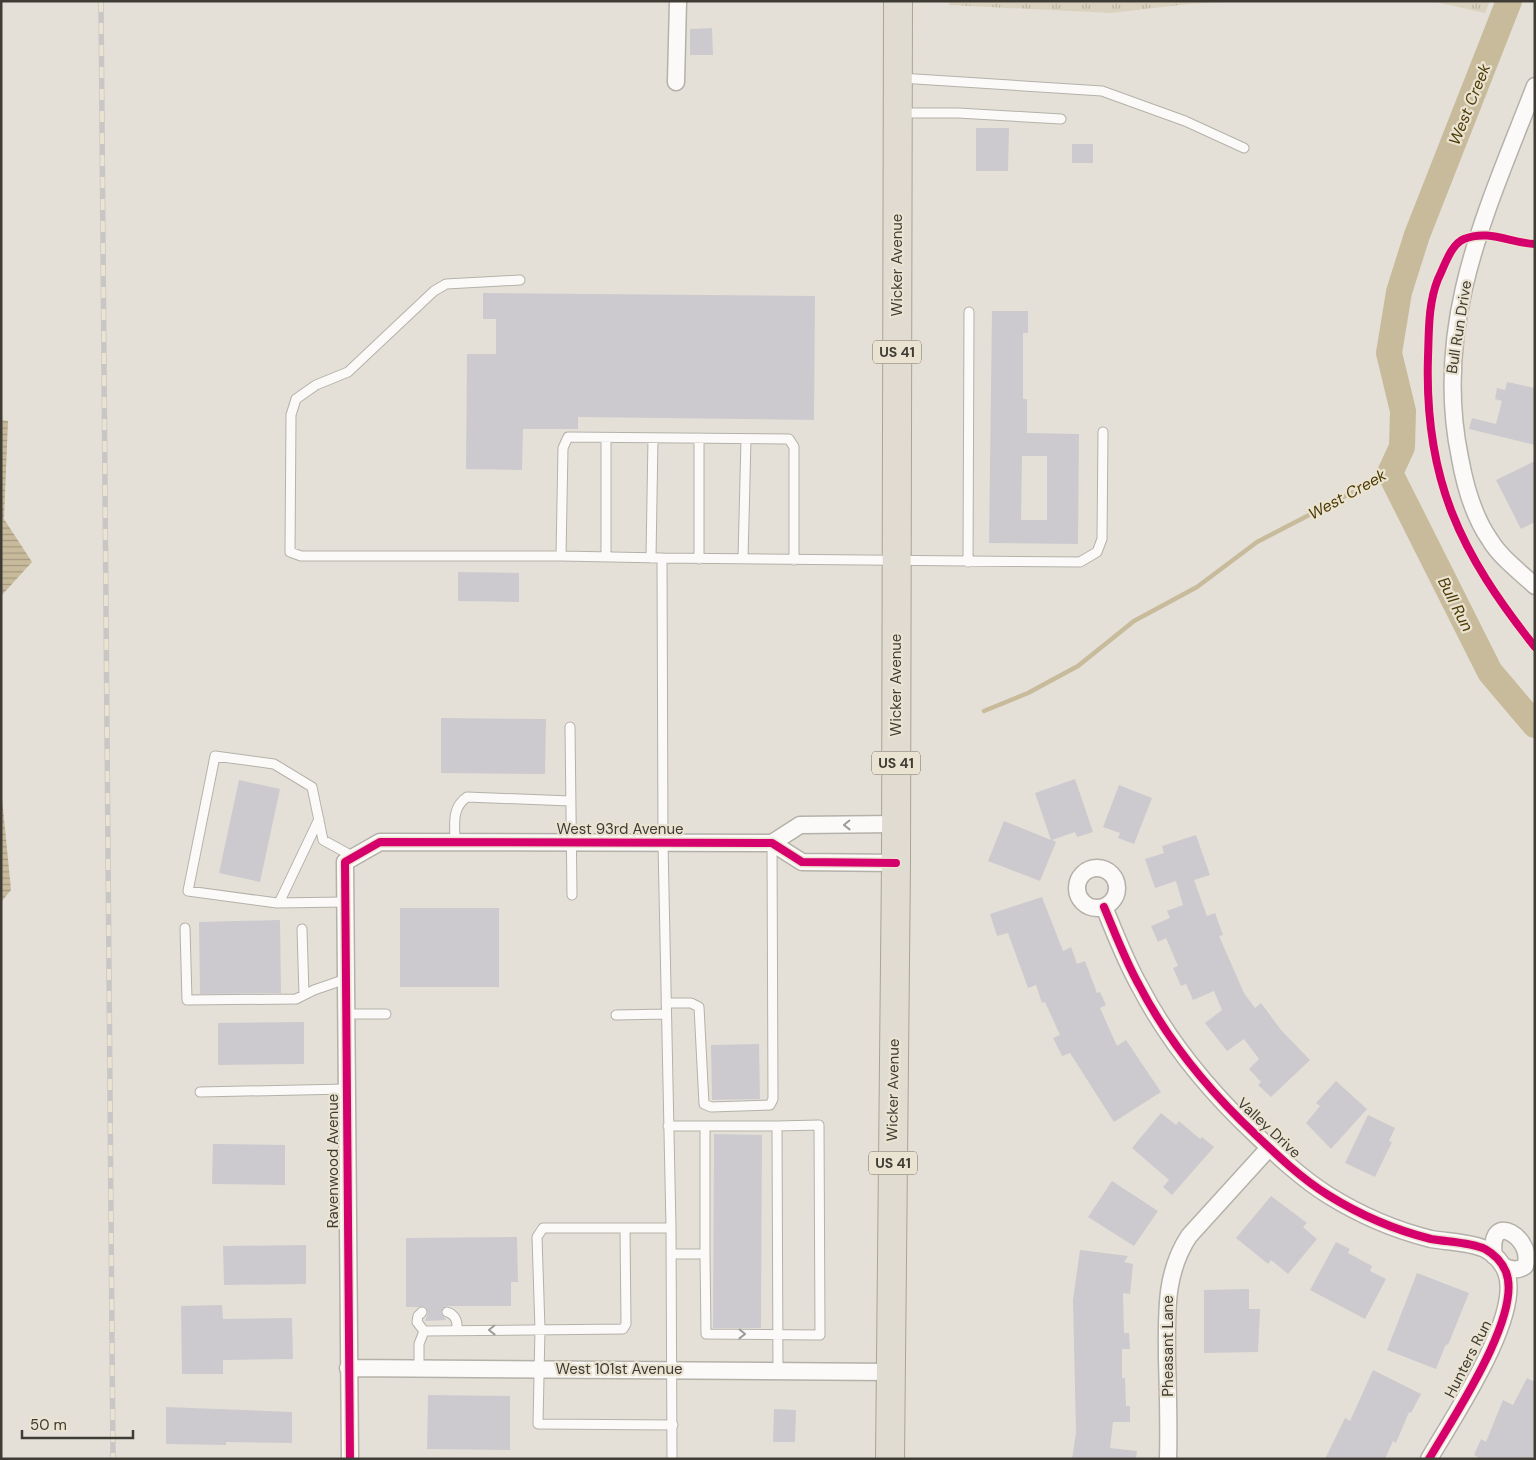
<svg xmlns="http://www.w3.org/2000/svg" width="1536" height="1460" viewBox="0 0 1536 1460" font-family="'DM Sans',sans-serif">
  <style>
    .grass { fill: url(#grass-tufts) }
    .water { fill: url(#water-rules) }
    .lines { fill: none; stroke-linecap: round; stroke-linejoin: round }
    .stream { stroke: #c8bb9c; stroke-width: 4.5 }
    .river { stroke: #c8bb9c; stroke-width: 26 }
    .building { fill: #cccace; fill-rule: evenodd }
    .service-casing { stroke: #b4b1a9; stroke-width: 11 }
    .minor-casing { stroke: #b4b1a9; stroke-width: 19 }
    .trunk-casing { stroke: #aba493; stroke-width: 30 }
    .service { stroke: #fbfaf9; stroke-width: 9 }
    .minor { stroke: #fbfaf9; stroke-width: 16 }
    .trunk { stroke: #e0dcd2; stroke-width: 28 }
    .rail-casing { stroke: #c9c7c5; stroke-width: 5.5 }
    .rail { stroke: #eae3d1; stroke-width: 4; stroke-dasharray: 11; stroke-linecap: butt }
    .cycleway-casing { stroke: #eae3d1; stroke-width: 11 }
    .cycleway { stroke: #d6006c; stroke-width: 8 }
    .oneway { stroke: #9d9b97 }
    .labels { text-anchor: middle; stroke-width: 4.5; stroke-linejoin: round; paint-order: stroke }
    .shield { fill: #eae3d1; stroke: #726e64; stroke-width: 1 }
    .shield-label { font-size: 14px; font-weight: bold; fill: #3f3c35 }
    .street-label { font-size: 15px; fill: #3f3c35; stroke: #eae3d1 }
    .water-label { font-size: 16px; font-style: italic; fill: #4c3a03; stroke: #eae3d1 }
  </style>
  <defs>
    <pattern id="grass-tufts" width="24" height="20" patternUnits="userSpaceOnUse" patternTransform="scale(1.25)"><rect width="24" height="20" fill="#dad2be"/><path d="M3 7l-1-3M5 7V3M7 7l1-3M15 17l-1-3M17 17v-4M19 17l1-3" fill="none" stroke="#bcb5a4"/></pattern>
    <pattern id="water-rules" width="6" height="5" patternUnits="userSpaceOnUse" patternTransform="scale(1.25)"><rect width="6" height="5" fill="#c8bb9c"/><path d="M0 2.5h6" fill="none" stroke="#a49980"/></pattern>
  </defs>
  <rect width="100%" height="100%" fill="#e4e0d7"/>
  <path class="grass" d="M 949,1 L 1241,1 L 1188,4 L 1111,13 L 949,5 Z
    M 1432,1 L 1490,1 L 1485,13 Z"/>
  <path class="water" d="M 1,420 L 8,421 L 4,519 L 32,562 L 1,596 Z
    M 1,788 L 11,890 L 1,902 Z"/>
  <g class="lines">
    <path class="stream" d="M 984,711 L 1028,693 L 1078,666 L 1134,621 L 1197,587 L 1257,542 L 1390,473"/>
    <path class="river" d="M 1509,1 L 1417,235 L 1399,292 L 1389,353 L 1403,411 L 1402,447 L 1390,473 L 1490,672 L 1535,725"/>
  </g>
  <path class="building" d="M 712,28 L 713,55 L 690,55 L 690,29 Z
    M 976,128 L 1009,128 L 1008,171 L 976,171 Z
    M 1072,144 L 1093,144 L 1093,163 L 1072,163 Z
    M 483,293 L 815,296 L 814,420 L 578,417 L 578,429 L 523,429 L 522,470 L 466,469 L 467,354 L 496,354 L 496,319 L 483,319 Z
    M 992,311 L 1028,311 L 1028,333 L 1023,333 L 1023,399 L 1027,399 L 1027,433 L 1079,434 L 1078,544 L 989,543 ZM 1022,456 L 1047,456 L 1047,520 L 1021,520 Z
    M 1507,382 L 1535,388 L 1535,445 L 1469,429 L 1472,418 L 1496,424 L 1502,401 L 1495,399 L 1497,388 L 1505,390 Z
    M 1535,461 L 1535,522 L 1521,529 L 1496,480 Z
    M 458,572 L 519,573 L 519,602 L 458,601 Z
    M 441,718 L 546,719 L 545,774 L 441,773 Z
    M 1075,779 L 1093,832 L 1077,837 L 1075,832 L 1052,840 L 1056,842 L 1040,881 L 988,861 L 1004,821 L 1051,840 L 1035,793 Z
    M 239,780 L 280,789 L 260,882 L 219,873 Z
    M 1119,785 L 1152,798 L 1134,844 L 1118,838 L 1120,833 L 1103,827 Z
    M 1196,835 L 1210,875 L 1194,880 L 1207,916 L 1215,913 L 1223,935 L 1219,936 L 1244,993 L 1255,1008 L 1261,1003 L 1281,1030 L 1310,1060 L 1271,1097 L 1258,1085 L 1261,1082 L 1249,1069 L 1259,1059 L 1244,1039 L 1227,1051 L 1205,1023 L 1222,1010 L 1214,991 L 1193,1000 L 1186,984 L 1181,986 L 1173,968 L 1178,966 L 1166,938 L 1158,942 L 1151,926 L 1170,918 L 1167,911 L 1183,905 L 1176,881 L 1155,888 L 1145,859 L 1164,853 L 1162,846 Z
    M 1042,897 L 1063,951 L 1071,947 L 1077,964 L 1085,961 L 1097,993 L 1100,992 L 1106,1005 L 1100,1008 L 1117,1046 L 1126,1040 L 1161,1092 L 1114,1122 L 1070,1053 L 1062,1056 L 1053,1038 L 1060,1035 L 1045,1002 L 1042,1003 L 1036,985 L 1028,988 L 1008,933 L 997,936 L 990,914 Z
    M 400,908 L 499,908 L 499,987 L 400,987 Z
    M 280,920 L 281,993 L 200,994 L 199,922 Z
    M 304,1022 L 304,1064 L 218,1065 L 218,1023 Z
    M 759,1044 L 760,1099 L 712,1100 L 711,1045 Z
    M 1336,1081 L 1367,1109 L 1331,1149 L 1306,1123 L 1320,1106 L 1316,1103 Z
    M 1161,1113 L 1176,1125 L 1179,1121 L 1200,1139 L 1202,1137 L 1214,1147 L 1172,1195 L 1163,1187 L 1169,1180 L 1132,1148 Z
    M 1368,1115 L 1395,1128 L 1389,1141 L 1392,1142 L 1375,1177 L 1345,1163 Z
    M 714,1134 L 762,1135 L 761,1328 L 713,1328 Z
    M 213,1144 L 285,1145 L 285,1185 L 212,1184 Z
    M 1112,1181 L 1158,1211 L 1134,1246 L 1088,1217 Z
    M 1271,1196 L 1307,1223 L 1303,1227 L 1317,1239 L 1288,1274 L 1271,1260 L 1268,1264 L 1236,1238 Z
    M 517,1237 L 518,1282 L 511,1282 L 511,1306 L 446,1306 L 443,1308 L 441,1313 L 446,1320 L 425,1321 L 428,1313 L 426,1307 L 406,1307 L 406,1238 Z
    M 1336,1242 L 1350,1249 L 1348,1253 L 1372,1266 L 1370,1271 L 1386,1279 L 1365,1319 L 1310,1290 Z
    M 306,1245 L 306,1284 L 224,1285 L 223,1246 Z
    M 1080,1250 L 1128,1256 L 1124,1262 L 1133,1264 L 1130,1294 L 1123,1293 L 1124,1333 L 1129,1333 L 1130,1349 L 1122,1349 L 1122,1378 L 1125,1378 L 1126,1406 L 1130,1406 L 1130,1422 L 1113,1422 L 1110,1448 L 1137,1451 L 1136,1459 L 1072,1459 L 1076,1433 L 1073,1300 Z
    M 1417,1273 L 1469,1293 L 1448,1345 L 1446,1344 L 1436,1369 L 1387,1350 Z
    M 1249,1289 L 1249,1309 L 1260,1309 L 1258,1352 L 1204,1353 L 1204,1290 Z
    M 222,1305 L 223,1319 L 292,1318 L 293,1359 L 223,1360 L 223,1374 L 182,1374 L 181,1306 Z
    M 1373,1370 L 1421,1394 L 1411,1413 L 1409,1412 L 1396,1443 L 1393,1441 L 1385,1459 L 1325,1459 L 1345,1418 L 1350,1421 Z
    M 1527,1378 L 1535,1382 L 1535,1454 L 1532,1459 L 1481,1459 L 1474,1455 L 1481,1439 L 1486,1442 L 1503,1400 L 1513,1405 Z
    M 428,1395 L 510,1396 L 510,1450 L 427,1449 Z
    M 166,1407 L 292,1412 L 292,1443 L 226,1442 L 226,1445 L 166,1444 Z
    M 774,1409 L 796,1410 L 795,1442 L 773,1442 Z"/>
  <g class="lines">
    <g class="service-casing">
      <path id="service" d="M 900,78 L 1102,91 L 1185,121 L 1244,148
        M 899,113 L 958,113 L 1061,119
        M 520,280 L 446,284 L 434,291 L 348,372 L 316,385 L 296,399 L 291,415 L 290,552 L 301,556 L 561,556
        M 606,438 L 606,557
        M 699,438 L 699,559
        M 651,558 L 653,438
        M 662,558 L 561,556 L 563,448 L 568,437 L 789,439 L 794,447 L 794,560
        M 743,559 L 746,439
        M 968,562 L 969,312
        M 570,727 L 572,895
        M 455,842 C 455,825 451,808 467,797 L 570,801
        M 345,902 L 277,903 L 188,891 L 215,756 L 274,764 L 312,787 L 323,840 L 354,857
        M 279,903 L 319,819
        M 185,928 L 187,1000 L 296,999 L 314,990 L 346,979
        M 302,929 L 304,995
        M 666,1003 L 691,1003 L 699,1007 L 704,1104 L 711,1107 L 770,1105 L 773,1099 L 772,843
        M 346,1014 L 386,1014
        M 616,1015 L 666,1014
        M 200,1092 L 346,1089
        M 668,1126 L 777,1126 L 778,1371
        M 671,1228 L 543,1228 L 537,1237 L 540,1329 L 538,1424 L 673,1425
        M 671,1254 L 705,1254 L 705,1126
        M 705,1254 L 706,1334 L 820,1335 L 819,1125 L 777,1126
        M 422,1312 L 418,1316 L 417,1322 L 424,1331 L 623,1329 L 626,1324 L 625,1228
        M 447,1312 C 455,1314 459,1323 456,1330
        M 419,1368 L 419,1344 L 424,1331
        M 672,1459 L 671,1228 L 663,843 L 662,558 L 1080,562 L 1097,552 L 1102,539 L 1103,432"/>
    </g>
    <g class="minor-casing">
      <path id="minor" d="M 676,82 L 678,1
        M 1535,86 C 1487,210 1432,323 1460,458 C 1465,486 1474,517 1490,540 C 1501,558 1519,571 1535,586
        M 772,843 L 800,825 L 896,824
        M1077 888a20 20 0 1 1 40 0a20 20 0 1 1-40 0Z
        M 1104,907 C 1115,933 1125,960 1139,985 C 1169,1043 1209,1091 1256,1135 C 1278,1156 1301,1178 1328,1195 C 1360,1215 1395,1230 1431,1239 C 1448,1242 1470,1242 1485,1249 C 1494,1254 1502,1262 1506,1272 C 1523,1315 1452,1419 1429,1459
        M 1494,1256 C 1487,1207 1536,1240 1525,1266 C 1518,1271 1510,1270 1503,1266
        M 348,1368 L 890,1372
        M 350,1459 L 345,862 L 380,842 L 772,843 L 802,862 L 896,863
        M 1168,1459 C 1169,1425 1168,1392 1167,1359 C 1167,1314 1164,1274 1189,1236 L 1269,1148"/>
    </g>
    <g class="trunk-casing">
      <path id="trunk" d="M 890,1459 L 896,863 L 898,1"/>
    </g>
    <use href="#service" class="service"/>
    <use href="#minor" class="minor"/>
    <use href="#trunk" class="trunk"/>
    <g class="rail-casing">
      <path id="rail" d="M 101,1 L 113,1459"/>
    </g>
    <use href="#rail" class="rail"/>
    <g class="cycleway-casing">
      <path id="cycleway" d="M 1535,244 C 1510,243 1489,229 1464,239 C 1451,244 1444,267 1438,279 C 1428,304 1429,331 1428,357 C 1424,479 1460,553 1535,647
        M 1104,907 C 1115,933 1125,960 1139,985 C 1169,1043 1209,1091 1256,1135 C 1278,1156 1301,1178 1328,1195 C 1360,1215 1395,1230 1431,1239 C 1448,1242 1470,1242 1485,1249 C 1494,1254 1502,1262 1506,1272 C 1523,1315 1452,1419 1429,1459
        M 350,1459 L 345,862 L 380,842 L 772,843 L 802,862 L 896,863"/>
    </g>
    <use href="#cycleway" class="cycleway"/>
  </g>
  <defs><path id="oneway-chevron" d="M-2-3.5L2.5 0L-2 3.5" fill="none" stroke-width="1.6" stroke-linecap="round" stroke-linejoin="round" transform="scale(1.25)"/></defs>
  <g class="oneway">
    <use href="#oneway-chevron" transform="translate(847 825) rotate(179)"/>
    <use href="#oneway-chevron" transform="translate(492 1330) rotate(179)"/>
    <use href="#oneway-chevron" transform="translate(742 1334) rotate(1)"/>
  </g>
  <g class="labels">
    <g class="shield">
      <rect x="873" y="340.5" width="48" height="23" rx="4"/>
      <rect x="872" y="751.5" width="48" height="23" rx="4"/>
      <rect x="869" y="1151.5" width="48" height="23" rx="4"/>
    </g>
    <g class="shield-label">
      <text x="897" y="357">US 41</text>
      <text x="896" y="768">US 41</text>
      <text x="893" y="1168">US 41</text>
    </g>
    <g class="street-label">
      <text transform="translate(897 265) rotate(-90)" y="5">Wicker Avenue</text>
      <text transform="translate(1459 327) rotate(-81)" y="5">Bull Run Drive</text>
      <text transform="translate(896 685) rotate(-90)" y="5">Wicker Avenue</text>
      <text x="620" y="834">West 93rd Avenue</text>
      <text transform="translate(893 1090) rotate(-89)" y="5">Wicker Avenue</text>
      <text transform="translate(1269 1128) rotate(43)" y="5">Valley Drive</text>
      <text transform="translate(333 1161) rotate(-90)" y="5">Ravenwood Avenue</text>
      <text transform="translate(1168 1346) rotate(-90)" y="5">Pheasant Lane</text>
      <text transform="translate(1468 1359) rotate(-63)" y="5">Hunters Run</text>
      <text x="619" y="1374">West 101st Avenue</text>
    </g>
    <g class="water-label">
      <text transform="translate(1469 104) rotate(-68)" y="6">West Creek</text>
      <text transform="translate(1347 494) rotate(-29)" y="6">West Creek</text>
      <text transform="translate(1456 604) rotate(63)" y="6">Bull Run</text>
    </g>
  </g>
  <rect width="1536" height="1460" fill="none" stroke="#3f3c35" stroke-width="5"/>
  <path d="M22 1430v8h111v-8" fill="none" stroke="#3f3c35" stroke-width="2.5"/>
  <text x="30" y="1430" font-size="15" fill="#3f3c35" stroke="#eae3d1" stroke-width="4" paint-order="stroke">50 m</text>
</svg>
